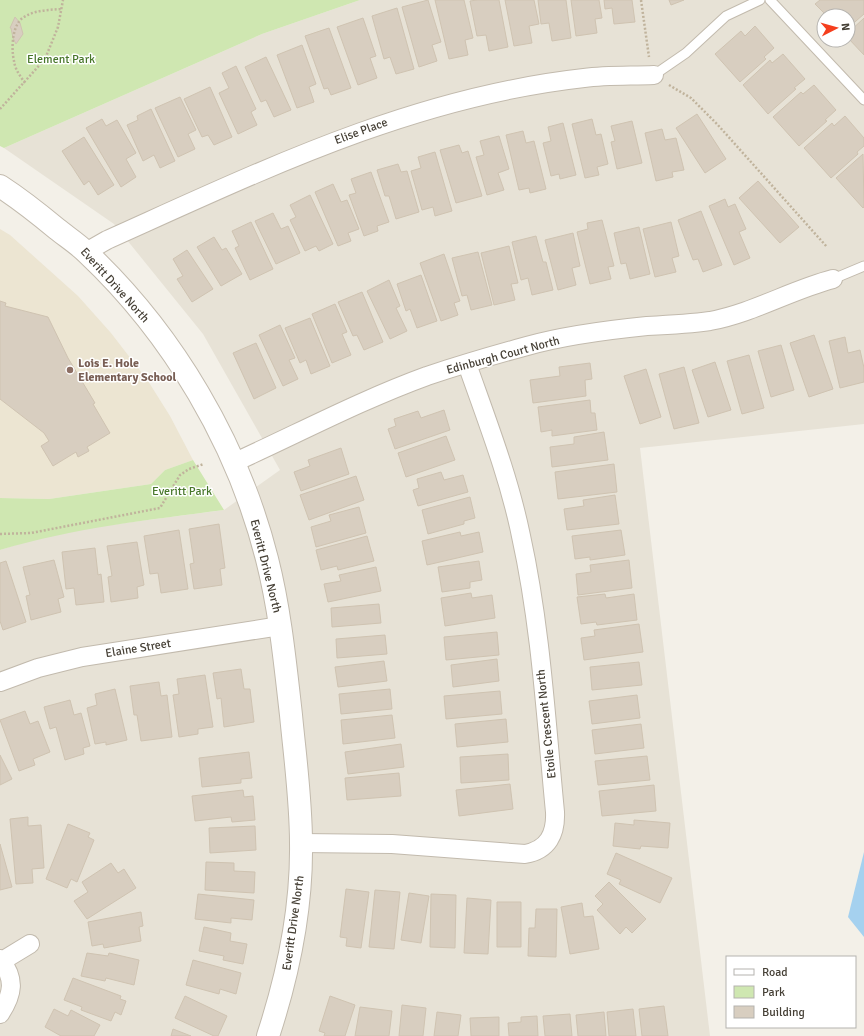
<svg xmlns="http://www.w3.org/2000/svg" width="864" height="1036" viewBox="0 0 864 1036" font-family="Signika,sans-serif">
  <style>
    .residential { fill: #e7e2d6; fill-rule: evenodd }
    .education { fill: #ece5d2 }
    .green { fill: #cfe7b1 }
    .water { fill: #a5d1ef }
    .building { fill: #d8cec0; stroke: #cfc3b1 }
    .lines { fill: none; stroke-linecap: round; stroke-linejoin: round }
    .service-casing { stroke: #c2baad; stroke-width: 11 }
    .minor-casing { stroke: #c2baad; stroke-width: 20 }
    .tertiary-casing { stroke: #c2baad; stroke-width: 24 }
    .path { stroke: #c0b39c; stroke-width: 2.5; stroke-dasharray: 2 2; stroke-linecap: butt }
    .service { stroke: #fff; stroke-width: 9 }
    .minor { stroke: #fff; stroke-width: 18 }
    .tertiary { stroke: #fff; stroke-width: 22 }
    .education-dot { fill: #8d6e63; stroke: #fff; stroke-width: 1.5 }
    .labels { text-anchor: middle; stroke-width: 3; stroke-linejoin: round; paint-order: stroke }
    .park-label { font-size: 12px; fill: #48772b; stroke: #fff }
    .street-label { font-size: 12px; fill: #464036; stroke: #fff }
    .education-label { font-size: 12px; font-weight: bold; fill: #785e54; stroke: #fff; text-anchor: start }
  </style>
  <rect width="100%" height="100%" fill="#f3f0e8"/>
  <path class="residential" d="M 360,0 L 864,0 L 864,424 L 640,448 L 710,1036 L 0,1036 L 0,550 L 31,540 L 94,527 L 224,510 L 280,470 L 203,334 L 114,224 L 4,148 L 262,34 ZM 824,16 L 848,16 L 848,40 L 824,40 Z"/>
  <path class="education" d="M 0,229 L 10,235 L 78,296 L 111,333 L 148,381 L 170,416 L 193,460 L 165,470 L 151,484 L 49,499 L 0,498 Z"/>
  <path class="green" d="M 0,0 L 360,0 L 262,34 L 4,148 L 0,146 Z
    M 193,460 L 224,510 C 148,520 73,528 0,550 L 0,498 L 49,499 L 151,484 L 165,470 Z"/>
  <path class="water" d="M 864,852 L 864,937 L 848,917 Z"/>
  <path class="building" d="M 428,0 L 441,42 L 432,45 L 437,61 L 419,67 L 402,7 Z
    M 435,0 L 464,0 L 473,38 L 465,40 L 468,55 L 449,59 Z
    M 477,0 L 499,0 L 508,47 L 489,51 L 486,35 L 477,36 L 470,1 Z
    M 505,0 L 534,0 L 539,24 L 529,26 L 532,43 L 514,46 Z
    M 538,0 L 566,0 L 571,38 L 552,41 L 549,23 L 541,24 Z
    M 571,0 L 599,0 L 602,18 L 595,19 L 597,33 L 576,36 Z
    M 604,0 L 632,0 L 635,22 L 614,24 L 612,8 L 605,9 Z
    M 669,0 L 684,0 L 671,5 Z
    M 820,0 L 864,0 L 864,14 L 848,28 L 848,16 L 827,16 L 815,4 Z
    M 397,8 L 414,69 L 396,74 L 390,57 L 384,59 L 372,16 Z
    M 15,17 L 20,23 L 23,34 L 16,44 L 13,38 L 11,28 L 10,28 Z
    M 363,18 L 376,56 L 370,58 L 377,78 L 358,85 L 337,27 Z
    M 864,18 L 864,55 L 848,38 L 848,33 Z
    M 755,26 L 774,48 L 764,57 L 766,59 L 740,82 L 715,54 L 741,31 L 745,36 Z
    M 329,28 L 351,88 L 331,95 L 328,88 L 324,89 L 305,36 Z
    M 302,45 L 316,84 L 309,87 L 314,102 L 297,108 L 277,55 Z
    M 783,54 L 805,79 L 794,88 L 796,89 L 768,114 L 743,85 L 770,60 L 772,63 Z
    M 266,57 L 291,110 L 274,117 L 266,100 L 261,102 L 245,67 Z
    M 236,66 L 256,109 L 251,112 L 257,125 L 238,134 L 219,93 L 229,88 L 222,73 Z
    M 814,85 L 836,110 L 825,120 L 827,121 L 799,146 L 773,117 L 801,92 L 803,94 Z
    M 210,87 L 232,137 L 214,145 L 208,135 L 202,137 L 184,99 Z
    M 180,97 L 196,130 L 188,134 L 195,149 L 178,157 L 155,108 Z
    M 151,109 L 175,161 L 160,168 L 154,155 L 143,161 L 127,125 L 138,120 L 137,116 Z
    M 697,114 L 726,159 L 705,173 L 676,128 Z
    M 845,116 L 864,138 L 864,146 L 857,152 L 858,154 L 831,178 L 804,148 L 832,123 L 834,126 Z
    M 102,119 L 106,126 L 117,120 L 136,153 L 126,159 L 136,177 L 121,187 L 86,128 Z
    M 592,119 L 596,135 L 601,134 L 608,164 L 597,167 L 599,175 L 585,178 L 572,124 Z
    M 632,121 L 642,163 L 617,169 L 611,142 L 615,141 L 611,126 Z
    M 563,123 L 576,175 L 560,179 L 559,174 L 551,176 L 543,143 L 551,141 L 548,127 Z
    M 662,129 L 665,140 L 676,138 L 684,170 L 672,172 L 673,177 L 656,181 L 645,133 Z
    M 523,131 L 526,143 L 534,141 L 546,189 L 530,193 L 529,188 L 519,190 L 506,135 Z
    M 499,136 L 509,169 L 498,173 L 504,190 L 487,195 L 476,157 L 484,155 L 480,141 Z
    M 84,137 L 114,185 L 98,195 L 89,181 L 84,185 L 62,151 Z
    M 459,145 L 462,153 L 468,151 L 482,196 L 456,203 L 440,150 Z
    M 435,152 L 452,211 L 435,216 L 433,207 L 422,210 L 411,171 L 421,168 L 418,157 Z
    M 863,154 L 864,207 L 863,208 L 836,178 Z
    M 398,164 L 401,172 L 407,171 L 419,212 L 396,219 L 389,196 L 385,196 L 377,170 Z
    M 371,172 L 389,222 L 377,226 L 378,231 L 364,236 L 349,195 L 356,193 L 351,179 Z
    M 758,181 L 799,227 L 780,243 L 739,198 Z
    M 333,184 L 341,202 L 347,200 L 359,229 L 348,233 L 351,241 L 338,246 L 315,192 Z
    M 310,195 L 333,244 L 319,251 L 316,246 L 305,251 L 290,220 L 296,217 L 290,205 Z
    M 725,199 L 728,207 L 735,204 L 746,229 L 739,232 L 750,258 L 734,265 L 709,206 Z
    M 701,211 L 722,265 L 703,272 L 698,259 L 693,260 L 678,220 Z
    M 273,213 L 281,229 L 288,226 L 300,253 L 276,264 L 255,221 Z
    M 602,220 L 614,266 L 608,267 L 611,279 L 590,284 L 577,232 L 588,229 L 587,223 Z
    M 251,222 L 273,269 L 250,280 L 235,248 L 239,246 L 232,231 Z
    M 671,222 L 679,256 L 672,258 L 676,272 L 655,277 L 643,229 Z
    M 639,227 L 650,274 L 630,279 L 626,263 L 621,264 L 614,233 Z
    M 573,233 L 580,266 L 572,268 L 576,285 L 558,290 L 545,240 Z
    M 536,236 L 543,262 L 546,262 L 553,290 L 532,295 L 528,278 L 521,280 L 512,242 Z
    M 214,237 L 222,250 L 226,248 L 242,274 L 221,286 L 197,247 Z
    M 509,246 L 518,283 L 511,284 L 515,300 L 494,305 L 481,253 Z
    M 187,250 L 213,289 L 192,302 L 177,279 L 183,276 L 173,259 Z
    M 478,252 L 492,305 L 471,310 L 467,295 L 462,296 L 452,258 Z
    M 444,254 L 460,301 L 454,303 L 458,315 L 441,321 L 420,263 Z
    M 421,275 L 437,321 L 417,328 L 410,309 L 406,311 L 397,284 Z
    M 389,280 L 400,306 L 396,308 L 407,331 L 390,339 L 367,291 Z
    M 362,292 L 383,342 L 364,350 L 357,335 L 353,336 L 338,302 Z
    M 0,301 L 6,303 L 5,306 L 48,317 L 68,358 L 95,403 L 93,404 L 110,433 L 87,447 L 89,451 L 78,457 L 76,452 L 53,466 L 41,446 L 49,441 L 44,433 L 0,399 Z
    M 335,304 L 347,332 L 342,334 L 351,355 L 332,363 L 312,314 Z
    M 310,318 L 330,366 L 311,374 L 306,360 L 300,363 L 285,328 Z
    M 280,325 L 295,358 L 289,360 L 298,379 L 283,386 L 259,335 Z
    M 814,335 L 833,389 L 809,397 L 790,343 Z
    M 845,337 L 848,353 L 860,350 L 864,368 L 864,382 L 840,388 L 829,341 Z
    M 256,343 L 276,388 L 254,399 L 233,353 Z
    M 781,345 L 794,390 L 771,397 L 758,351 Z
    M 749,355 L 764,408 L 742,414 L 727,361 Z
    M 715,362 L 731,410 L 708,417 L 692,370 Z
    M 590,363 L 592,379 L 585,380 L 586,396 L 533,403 L 530,380 L 560,376 L 559,367 Z
    M 684,367 L 699,423 L 674,429 L 659,374 Z
    M 646,369 L 661,417 L 640,424 L 624,376 Z
    M 590,400 L 591,413 L 595,413 L 597,430 L 552,436 L 552,430 L 541,432 L 538,407 Z
    M 444,410 L 450,430 L 395,449 L 388,429 L 396,426 L 394,419 L 418,411 L 421,418 Z
    M 604,432 L 608,460 L 552,467 L 550,447 L 574,444 L 574,437 Z
    M 446,436 L 455,460 L 406,477 L 398,453 Z
    M 341,448 L 349,474 L 301,491 L 294,472 L 310,466 L 308,460 Z
    M 614,464 L 617,492 L 558,499 L 555,472 Z
    M 441,472 L 444,480 L 463,475 L 468,492 L 418,506 L 413,490 L 419,488 L 417,479 Z
    M 356,476 L 364,500 L 309,520 L 300,495 Z
    M 615,495 L 619,524 L 567,530 L 564,509 L 584,506 L 583,500 Z
    M 470,497 L 475,518 L 464,521 L 464,524 L 428,534 L 422,510 Z
    M 359,507 L 366,533 L 316,547 L 311,527 L 331,521 L 329,515 Z
    M 219,524 L 225,568 L 220,569 L 222,585 L 194,589 L 190,564 L 194,563 L 189,529 Z
    M 179,530 L 188,589 L 161,593 L 158,573 L 150,574 L 144,536 Z
    M 621,530 L 625,555 L 590,560 L 590,557 L 575,559 L 572,536 Z
    M 460,532 L 461,536 L 479,532 L 483,552 L 427,565 L 422,541 Z
    M 367,536 L 374,561 L 338,570 L 337,566 L 321,570 L 316,550 Z
    M 137,542 L 144,585 L 137,587 L 138,598 L 111,602 L 108,577 L 112,576 L 107,546 Z
    M 95,548 L 98,575 L 101,574 L 104,602 L 76,605 L 74,588 L 66,589 L 62,552 Z
    M 54,560 L 64,597 L 58,599 L 61,612 L 31,620 L 26,596 L 30,595 L 23,567 Z
    M 629,560 L 632,588 L 578,595 L 576,574 L 591,572 L 590,565 Z
    M 6,561 L 26,622 L 3,630 L 0,621 L 0,563 Z
    M 479,561 L 482,580 L 470,582 L 470,588 L 442,592 L 438,567 Z
    M 376,567 L 381,591 L 328,602 L 324,584 L 341,581 L 339,575 Z
    M 471,593 L 472,598 L 492,595 L 495,618 L 445,626 L 441,598 Z
    M 605,594 L 606,598 L 634,594 L 637,620 L 597,625 L 596,622 L 581,624 L 577,597 Z
    M 379,604 L 381,623 L 332,627 L 331,608 Z
    M 639,624 L 643,652 L 584,660 L 581,638 L 595,636 L 594,630 Z
    M 497,632 L 499,655 L 446,660 L 444,637 Z
    M 385,635 L 387,654 L 337,658 L 336,639 Z
    M 497,659 L 499,681 L 453,687 L 451,665 Z
    M 384,661 L 387,681 L 338,687 L 335,667 Z
    M 639,662 L 642,685 L 592,690 L 590,667 Z
    M 241,669 L 244,689 L 250,689 L 254,722 L 224,727 L 221,698 L 217,699 L 213,673 Z
    M 205,675 L 213,727 L 198,729 L 198,734 L 179,737 L 173,695 L 179,694 L 177,679 Z
    M 159,682 L 161,696 L 167,695 L 172,737 L 141,741 L 137,715 L 134,715 L 130,686 Z
    M 115,689 L 127,740 L 106,745 L 106,742 L 95,744 L 87,708 L 97,705 L 95,694 Z
    M 390,689 L 392,709 L 341,714 L 339,694 Z
    M 500,691 L 502,714 L 446,719 L 444,696 Z
    M 637,695 L 640,718 L 592,724 L 589,701 Z
    M 70,700 L 74,715 L 81,713 L 90,746 L 83,748 L 84,754 L 65,760 L 56,727 L 50,729 L 44,707 Z
    M 25,711 L 30,724 L 38,721 L 50,752 L 33,759 L 35,765 L 19,771 L 0,720 Z
    M 392,715 L 395,738 L 343,744 L 341,720 Z
    M 506,719 L 508,742 L 457,747 L 455,724 Z
    M 641,724 L 644,748 L 595,754 L 592,730 Z
    M 401,744 L 404,767 L 348,774 L 345,752 Z
    M 249,752 L 252,778 L 241,779 L 241,783 L 202,787 L 199,758 Z
    M 508,754 L 509,780 L 461,783 L 460,757 Z
    M 0,755 L 12,779 L 0,785 Z
    M 647,756 L 650,780 L 598,785 L 595,761 Z
    M 399,773 L 401,796 L 347,800 L 345,778 Z
    M 510,784 L 513,809 L 459,816 L 456,790 Z
    M 654,785 L 656,811 L 602,816 L 599,791 Z
    M 243,790 L 244,797 L 253,796 L 255,820 L 232,822 L 231,817 L 195,821 L 192,796 Z
    M 28,817 L 28,826 L 41,825 L 44,868 L 32,869 L 33,883 L 16,884 L 10,819 Z
    M 634,820 L 670,823 L 668,848 L 641,846 L 640,849 L 613,846 L 615,823 L 634,825 Z
    M 68,824 L 90,833 L 88,837 L 94,840 L 77,882 L 71,879 L 67,888 L 46,879 Z
    M 255,826 L 256,850 L 210,853 L 209,828 Z
    M 0,844 L 12,887 L 0,890 Z
    M 616,853 L 672,878 L 660,903 L 619,884 L 621,880 L 607,874 Z
    M 206,862 L 234,863 L 234,871 L 255,872 L 254,893 L 205,890 Z
    M 111,863 L 118,873 L 124,869 L 136,888 L 87,919 L 74,901 L 88,892 L 82,882 Z
    M 609,882 L 646,919 L 632,933 L 626,927 L 620,934 L 597,910 L 603,904 L 595,896 Z
    M 346,889 L 369,892 L 361,948 L 346,946 L 347,938 L 340,937 Z
    M 375,890 L 400,892 L 394,949 L 369,947 Z
    M 409,893 L 429,896 L 421,943 L 401,940 Z
    M 198,894 L 254,900 L 252,920 L 231,918 L 231,923 L 195,919 Z
    M 431,894 L 456,895 L 455,948 L 430,947 Z
    M 467,898 L 491,900 L 488,954 L 464,953 Z
    M 497,902 L 521,902 L 521,947 L 497,947 Z
    M 582,903 L 584,917 L 593,916 L 599,949 L 570,954 L 561,907 Z
    M 536,909 L 557,909 L 556,957 L 528,956 L 529,928 L 535,928 Z
    M 141,912 L 143,926 L 139,927 L 141,941 L 104,948 L 103,944 L 92,946 L 88,922 Z
    M 204,927 L 231,933 L 230,941 L 247,944 L 243,964 L 223,960 L 224,956 L 199,951 Z
    M 87,953 L 108,956 L 109,953 L 139,960 L 134,985 L 106,978 L 105,981 L 81,976 Z
    M 193,960 L 241,973 L 236,994 L 220,989 L 219,994 L 186,985 Z
    M 73,978 L 121,996 L 120,999 L 126,1001 L 121,1015 L 115,1012 L 111,1021 L 81,1010 L 82,1007 L 64,1000 Z
    M 185,996 L 227,1016 L 218,1036 L 214,1036 L 175,1018 Z
    M 330,996 L 355,1005 L 345,1036 L 324,1036 L 325,1033 L 319,1031 Z
    M 402,1005 L 426,1008 L 423,1036 L 399,1036 Z
    M 664,1006 L 668,1036 L 642,1036 L 639,1009 Z
    M 360,1007 L 392,1011 L 389,1036 L 355,1036 Z
    M 54,1009 L 68,1016 L 71,1010 L 100,1025 L 94,1036 L 61,1036 L 45,1027 Z
    M 633,1009 L 636,1036 L 609,1036 L 607,1012 Z
    M 437,1012 L 461,1015 L 458,1036 L 434,1036 Z
    M 604,1012 L 606,1036 L 578,1036 L 576,1015 Z
    M 570,1014 L 572,1036 L 545,1036 L 543,1016 Z
    M 537,1016 L 538,1036 L 509,1036 L 508,1023 L 521,1022 L 521,1017 Z
    M 499,1017 L 499,1036 L 471,1036 L 470,1018 Z
    M 173,1029 L 191,1036 L 171,1036 Z"/>
  <g class="lines">
    <g class="service-casing">
      <path id="service" d="M 770,0 L 864,100
        M 654,75 L 686,53 L 726,16 L 760,0
        M 833,279 L 864,266"/>
    </g>
    <g class="minor-casing">
      <path id="minor" d="M 86,252 L 107,240 C 263,170 412,97 584,78 C 607,75 630,76 654,75
        M 233,463 C 297,434 361,400 427,376 C 460,365 494,355 527,346 C 566,335 607,330 647,326 C 668,325 689,324 710,321 C 753,313 791,290 833,279
        M 0,682 L 38,668 L 82,657 L 280,626
        M 301,843 L 392,844 L 525,854 C 548,850 556,834 555,812 C 546,720 541,627 521,536 C 509,477 487,421 467,364
        M 0,959 C 16,979 13,994 0,1014
        M 2,961 L 30,944"/>
    </g>
    <g class="tertiary-casing">
      <path id="tertiary" d="M 0,186 C 20,199 39,214 57,229 C 67,237 78,244 87,253 C 173,334 238,444 267,559 C 280,610 285,662 291,715 C 295,757 301,800 301,843 C 302,908 288,975 268,1036"/>
    </g>
    <path class="path" d="M 641,0 L 649,57
      M 25,83 C 20,76 15,69 14,61 C 11,48 12,24 24,17 C 35,10 49,10 61,9
      M 669,85 L 691,98 L 717,124 L 827,247
      M 0,109 L 45,59 L 58,27 L 63,0
      M 0,534 L 31,533 L 160,508 L 180,475 L 189,469 L 204,464"/>
    <use href="#service" class="service"/>
    <use href="#minor" class="minor"/>
    <use href="#tertiary" class="tertiary"/>
  </g>
  <circle class="education-dot" cx="70" cy="370" r="4"/>
  <g class="labels">
    <g class="park-label">
      <text x="61" y="63">Element Park</text>
      <text x="182" y="495">Everitt Park</text>
    </g>
    <g class="street-label">
      <text transform="translate(361 131) rotate(-20)" y="4">Elise Place</text>
      <text transform="translate(115 285) rotate(48)" y="4">Everitt Drive North</text>
      <text transform="translate(503 355) rotate(-15)" y="4">Edinburgh Court North</text>
      <text transform="translate(266 566) rotate(76)" y="4">Everitt Drive North</text>
      <text transform="translate(138 648) rotate(-9)" y="4">Elaine Street</text>
      <text transform="translate(546 724) rotate(-96)" y="4">Etoile Crescent North</text>
      <text transform="translate(293 923) rotate(-82)" y="4">Everitt Drive North</text>
    </g>
    <g class="education-label">
      <text x="78" y="367">Lois E. Hole<tspan x="78" dy="14">Elementary School</tspan></text>
    </g>
  </g>
  <rect x="726" y="956" width="130" height="72" fill="#ffffff" stroke="#b5b3af"/>
  <rect x="734" y="969" width="20" height="6" fill="#ffffff" stroke="#b5b3af"/>
  <text x="762" y="976" font-size="12" fill="#464036">Road</text>
  <rect x="734" y="986" width="20" height="12" fill="#cfe7b1" stroke="#b5b3af"/>
  <text x="762" y="996" font-size="12" fill="#464036">Park</text>
  <rect x="734" y="1006" width="20" height="12" fill="#d8cec0" stroke="#b5b3af"/>
  <text x="762" y="1016" font-size="12" fill="#464036">Building</text>
  <g transform="translate(836 28) rotate(84)"><circle r="19" fill="#ffffff" stroke="#b5b3af"/>
  <path d="M0-3L7 15L0 10L-7 15Z" fill="#f53e1d"/>
  <text y="-6" font-size="11" font-weight="bold" text-anchor="middle" fill="#464036">N</text>
  </g>
</svg>
